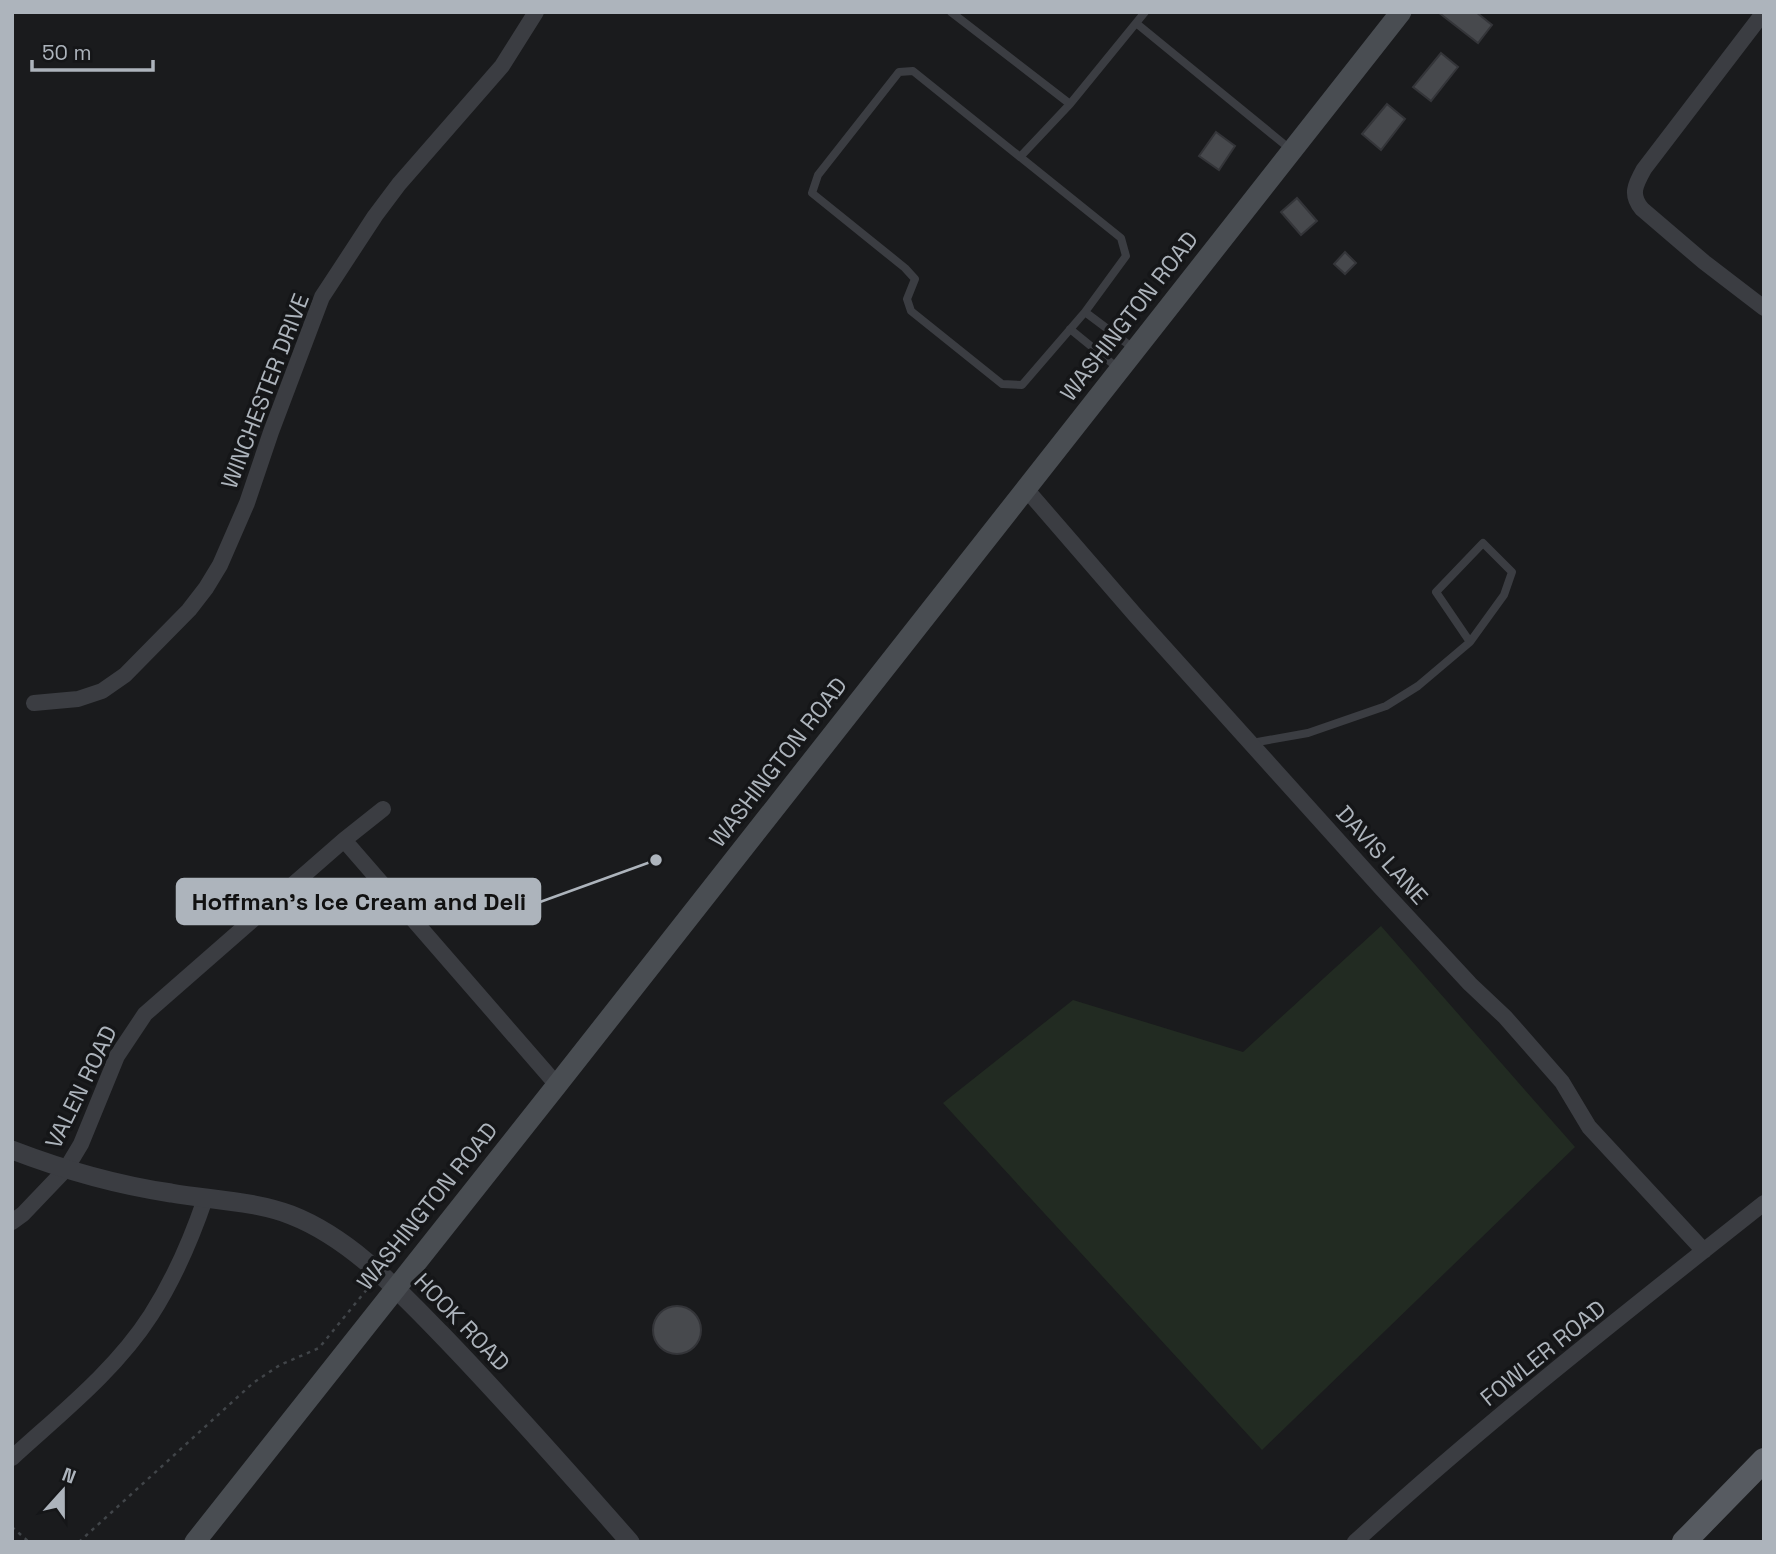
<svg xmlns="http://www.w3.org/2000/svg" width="1776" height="1554" viewBox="0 0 1776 1554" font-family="'Space Grotesk',sans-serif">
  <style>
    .green { fill: #222b22 }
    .building { fill: #47494d; stroke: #343539; stroke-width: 2 }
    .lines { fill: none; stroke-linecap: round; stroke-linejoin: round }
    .path { stroke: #414549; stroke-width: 2.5; stroke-dasharray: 3.5 5; stroke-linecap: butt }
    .service { stroke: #3b3d42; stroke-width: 8 }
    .minor { stroke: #3b3d42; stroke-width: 16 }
    .tertiary { stroke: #3b3d42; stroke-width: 19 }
    .secondary { stroke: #494d52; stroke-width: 21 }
    .primary { stroke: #575b61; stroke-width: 24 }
    .labels { text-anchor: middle; stroke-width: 7; stroke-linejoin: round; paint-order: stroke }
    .street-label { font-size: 23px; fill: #adb4bc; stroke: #151618 }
    .leader { fill: none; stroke: #adb4bc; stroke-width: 2.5 }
    .callout-dot { fill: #adb4bc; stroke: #151618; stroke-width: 2.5 }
    .callout { fill: #adb4bc; stroke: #adb4bc; stroke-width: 2.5 }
    .callout-label { font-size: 24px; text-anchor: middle; font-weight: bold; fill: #111 }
  </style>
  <rect width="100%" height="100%" fill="#1a1b1d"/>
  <path class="green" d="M 1381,926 L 1575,1147 L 1262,1450 L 943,1103 L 1073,1000 L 1243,1052 Z"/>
  <path class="building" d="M 1438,12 L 1476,12 L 1492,25 L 1478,43 Z
    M 1441,53 L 1458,67 L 1431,101 L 1413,87 Z
    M 1387,104 L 1405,119 L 1381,150 L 1362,134 Z
    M 1216,132 L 1235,146 L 1219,170 L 1199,156 Z
    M 1297,198 L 1317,221 L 1301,235 L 1281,212 Z
    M 1345,252 L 1356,263 L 1345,274 L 1334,264 Z
    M653 1330a24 24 0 1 1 48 0a24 24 0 1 1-48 0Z"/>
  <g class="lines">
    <path class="path" d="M 12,1527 L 29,1542
      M 79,1542 L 253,1383 L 280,1365 L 319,1348 L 368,1288"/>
    <path class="service" d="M 951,12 L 1070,104 L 1145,12
      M 1136,23 L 1290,149
      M 1020,157 L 1070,104
      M 1085,312 L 1022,385 L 1002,384 L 911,311 L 907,299 L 915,279 L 905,268 L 812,193 L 818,175 L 899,72 L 913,71 L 1121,238 L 1126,256 L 1085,312 L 1133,348
      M 1070,329 L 1119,369
      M 1252,743 L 1308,733 L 1386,706 L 1418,686 L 1470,642 L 1504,595 L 1512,572 L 1483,543 L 1436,592 L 1470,642"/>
    <path class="minor" d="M 1764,12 L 1644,169 C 1635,185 1630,195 1642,209 L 1704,262 L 1764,308
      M 1026,489 L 1136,616 L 1381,888 L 1470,984 L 1505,1017 L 1562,1082 L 1589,1127 L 1704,1251
      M 34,703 L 78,699 L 102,691 L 125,675 L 189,610 L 206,588 L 220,565 L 247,503 L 271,432 L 322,297 L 375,216 L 399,184 L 502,66 L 536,12
      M 344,840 L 557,1085
      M 12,1222 L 23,1214 L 66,1169 L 81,1144 L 117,1056 L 145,1014 L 344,840 L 383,809
      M 12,1458 C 60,1414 115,1371 151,1315 C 174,1279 191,1240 205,1199
      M 1355,1542 C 1485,1423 1625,1313 1764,1203"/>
    <path class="tertiary" d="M 12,1150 C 64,1170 117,1185 171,1193 C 211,1200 254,1201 291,1215 C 350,1238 397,1289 440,1333 C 506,1401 568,1472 630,1542"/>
    <path class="secondary" d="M 195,1542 L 557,1085 L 1401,12"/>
    <path class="primary" d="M 1684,1542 L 1764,1460"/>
  </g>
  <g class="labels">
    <g class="street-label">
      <text transform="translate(1129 316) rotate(-52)" y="8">WASHINGTON ROAD</text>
      <text transform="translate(265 391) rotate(-69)" y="8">WINCHESTER DRIVE</text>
      <text transform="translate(778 762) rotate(-52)" y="8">WASHINGTON ROAD</text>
      <text transform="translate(1382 855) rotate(48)" y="8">DAVIS LANE</text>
      <text transform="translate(81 1087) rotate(-64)" y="8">VALEN ROAD</text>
      <text transform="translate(427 1206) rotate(-51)" y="8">WASHINGTON ROAD</text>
      <text transform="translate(462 1322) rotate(46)" y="8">HOOK ROAD</text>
      <text transform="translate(1543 1353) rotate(-39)" y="8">FOWLER ROAD</text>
    </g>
  </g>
  <path class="leader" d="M656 860L540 902"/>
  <circle class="callout-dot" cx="656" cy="860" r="7"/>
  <rect class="callout" x="177" y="879" width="363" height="45" rx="7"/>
  <g class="callout-label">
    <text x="359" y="910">Hoffman's Ice Cream and Deli</text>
  </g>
  <rect width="1776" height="1554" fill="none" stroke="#adb4bc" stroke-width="28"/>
  <g transform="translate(63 1491) rotate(21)" stroke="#151618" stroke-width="5" paint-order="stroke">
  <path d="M0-5L12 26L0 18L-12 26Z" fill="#adb4bc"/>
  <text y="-10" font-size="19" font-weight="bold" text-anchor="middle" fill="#adb4bc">N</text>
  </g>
  <path d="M32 60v10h121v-10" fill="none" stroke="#adb4bc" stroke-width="3.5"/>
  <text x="42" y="60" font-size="21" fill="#adb4bc" stroke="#151618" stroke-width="5" paint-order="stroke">50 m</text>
</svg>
